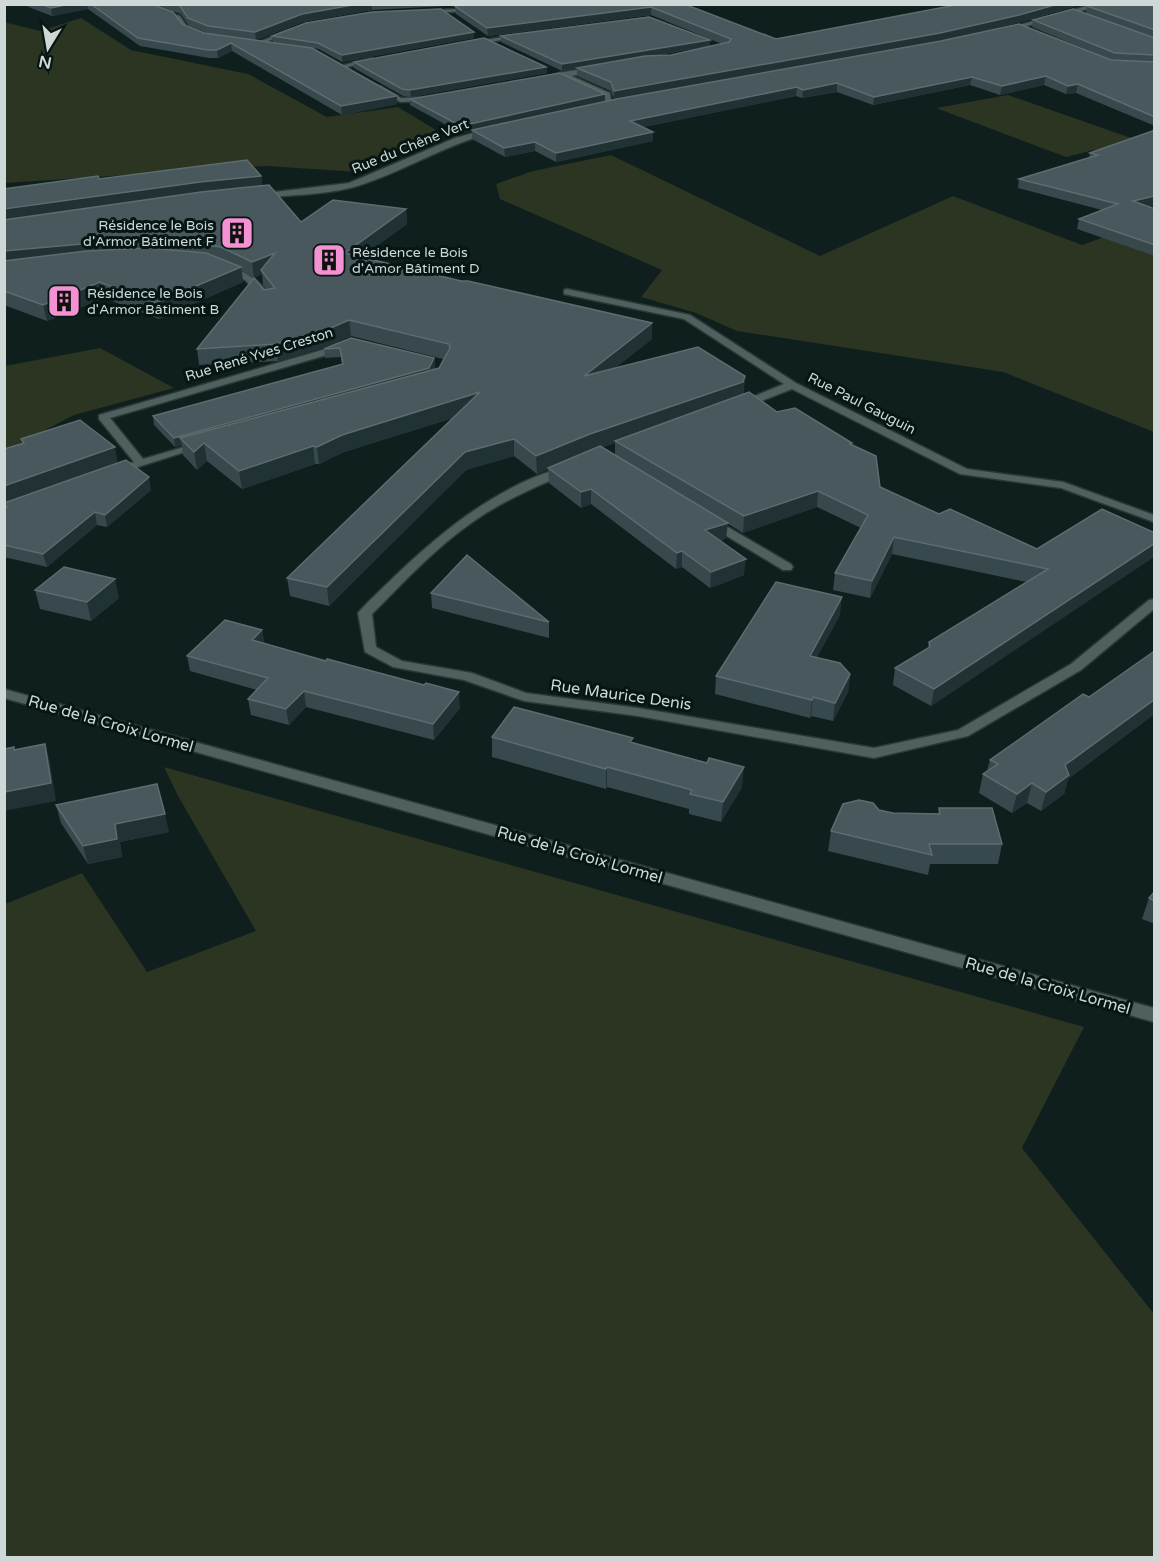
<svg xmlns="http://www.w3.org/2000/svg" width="1159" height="1562" viewBox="0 0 1159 1562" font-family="'Varela Round',sans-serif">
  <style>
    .green { fill: #2c3422 }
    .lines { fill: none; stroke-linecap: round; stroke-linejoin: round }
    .minor-casing { stroke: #2d3736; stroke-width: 3 }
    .minor { fill: #4e615f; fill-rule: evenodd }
    .wall { fill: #38494d; fill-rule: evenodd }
    .shaded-wall { fill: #213234 }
    .building { fill: #48585c; stroke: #5d6c6f; stroke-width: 1.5 }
    .labels { text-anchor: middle; stroke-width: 6; stroke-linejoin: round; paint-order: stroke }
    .far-street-label { font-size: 14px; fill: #ced8d7; stroke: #061614 }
    .far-poi-label { font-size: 14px; fill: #ced8d7; stroke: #061614; text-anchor: start }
    .street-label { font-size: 16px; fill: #ced8d7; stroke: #061614 }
  </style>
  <rect width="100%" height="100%" fill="#0e1f1e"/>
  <path class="green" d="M 81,18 L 131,50 L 248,74 L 327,117 L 398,107 L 436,130 L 418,144 L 358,172 L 266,166 L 5,183 L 4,22 L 40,31 Z
    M 1008,95 L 1154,146 L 1154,169 L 1094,150 L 1066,157 L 936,108 Z
    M 611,155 L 820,256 L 953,196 L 1082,245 L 1154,219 L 1154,432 L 1003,372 L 737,331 L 696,313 L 641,297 L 662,270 L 500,199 L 496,184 L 533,171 Z
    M 100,348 L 174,388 L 74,415 L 5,451 L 5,366 Z
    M 164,767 L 1084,1027 L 1022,1148 L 1154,1314 L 1154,1557 L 5,1557 L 5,904 L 82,873 L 147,972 L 256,931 L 178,796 Z"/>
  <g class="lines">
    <g class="minor-casing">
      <path id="minor" d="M 1094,4 L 1106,4 L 1005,32 L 1002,30 Z
        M 474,8 L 476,11 L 424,13 L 421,11 Z
        M 155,9 L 180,16 L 188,28 L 202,35 C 187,41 184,24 175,18 C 169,15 161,13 155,11 Z
        M 289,30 L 294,31 L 256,46 L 251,45 Z
        M 520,34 L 522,37 L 470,45 L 467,43 Z
        M 372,58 L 374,61 L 343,68 L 340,66 Z
        M 596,67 L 598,70 L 572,76 L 610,93 L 611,101 L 605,101 L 604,96 L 564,77 L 543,81 L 540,79 L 563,72 Z
        M 380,86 L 401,98 L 431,97 L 435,99 L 431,101 L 400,102 L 378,89 Z
        M 492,128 L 496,130 L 495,132 C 445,144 402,173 354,187 C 323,195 290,195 258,198 L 254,196 L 258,194 L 349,183 L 455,138 Z
        M 225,265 C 243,270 258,279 269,294 L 269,298 L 263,298 L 245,280 L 222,270 L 220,268 Z
        M 567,289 L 690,315 L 796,383 L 967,469 L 1063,482 L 1154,515 L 1154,522 L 1061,488 L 960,474 L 792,389 L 743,408 L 735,408 L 735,404 L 784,384 L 684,319 L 564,294 L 564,290 Z
        M 338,343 L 347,345 L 337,352 L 110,418 L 143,459 L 201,442 L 207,445 L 119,473 L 115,474 L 109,471 L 134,462 L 99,419 L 99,415 L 329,348 Z
        M 568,466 L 572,467 L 572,471 C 538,486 504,500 474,521 C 436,547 404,582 372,614 L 376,647 L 402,661 L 472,673 L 526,693 L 638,708 L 874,748 L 958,730 L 1071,664 L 1149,600 L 1154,599 L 1154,609 L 1081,670 L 968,736 L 874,758 L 638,716 L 524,701 L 464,680 L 393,667 L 365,652 L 358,613 C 369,600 382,589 394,577 C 443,530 501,483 568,466 Z
        M 709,516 L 791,564 L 793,567 L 791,570 L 783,570 L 705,523 L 705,517 Z
        M 4,689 L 1154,1008 L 1154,1022 L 4,698 Z"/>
    </g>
    <use href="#minor" class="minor"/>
  </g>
  <path class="wall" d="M 21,4 L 151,4 L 182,24 L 397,104 L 342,115 L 232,51 L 218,58 L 209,58 L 140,46 L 88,9 L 52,16 Z
    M 154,4 L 483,4 L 372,10 L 303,22 L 256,40 L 210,34 L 189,26 L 181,14 Z
    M 684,4 L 776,39 L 961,4 L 1084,4 L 1017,23 L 939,41 L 643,94 L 1111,60 L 1032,27 L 1033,20 L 1086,13 L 1087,6 L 1155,4 L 1155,126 L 1076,93 L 1066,94 L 1044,85 L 1000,95 L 970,85 L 873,105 L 837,92 L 802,98 L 796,96 L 643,127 L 653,132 L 653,141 L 556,162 L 535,151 L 505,157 L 472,139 L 472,130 L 614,99 L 611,91 L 577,76 L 577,68 L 562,71 L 501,42 L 501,36 L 710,46 L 722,44 L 651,15 L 488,36 L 456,14 L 455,6 ZM 710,46 L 671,55 L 653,56 Z
    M 272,36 L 474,38 L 342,62 L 319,49 L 273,42 Z
    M 354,62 L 546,67 L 547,73 L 411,97 L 403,96 L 354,68 Z
    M 605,94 L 605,101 L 461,133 L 410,105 L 410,99 Z
    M 1155,130 L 1155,205 L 1149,207 L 1155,209 L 1155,256 L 1077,229 L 1079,219 L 1102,210 L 1018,188 L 1019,179 L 1089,158 L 1090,153 Z
    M 261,176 L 262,185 L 301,222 L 406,209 L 407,224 L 361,257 L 652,339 L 615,368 L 745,376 L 743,395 L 777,412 L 852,443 L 852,445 L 880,487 L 939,514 L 1037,549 L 1155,533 L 1155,556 L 931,706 L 893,685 L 895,668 L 928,648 L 929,642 L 1027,582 L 892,554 L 870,598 L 833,590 L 835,573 L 861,528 L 817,507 L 743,533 L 727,523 L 726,538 L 720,541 L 744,575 L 710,588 L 682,567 L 676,569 L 591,504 L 581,508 L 549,483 L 548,469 L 537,474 L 514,456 L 466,470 L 329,606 L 290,596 L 287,578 L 453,418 L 344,452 L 319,464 L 315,464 L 242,489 L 207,461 L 197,470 L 183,455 L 182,445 L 175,447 L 154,425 L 153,416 L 342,365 L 341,357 L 325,358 L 324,349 L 351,338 L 434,358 L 435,367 L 433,369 L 439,368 L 443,359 L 351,336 L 328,346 L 278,361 L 199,365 L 197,349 L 264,290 L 267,290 L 263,285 L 262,274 L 254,278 L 242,271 L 243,282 L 159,319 L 104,298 L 47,321 L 4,305 L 4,189 L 99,179 ZM 615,443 L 615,456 L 602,447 Z
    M 21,439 L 118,463 L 151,490 L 107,527 L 97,525 L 47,567 L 4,557 L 4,449 L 22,443 Z
    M 35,590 L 119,598 L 91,621 L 40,609 Z
    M 431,593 L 549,622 L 549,638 L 432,608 Z
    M 840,615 L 817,657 L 850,674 L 848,692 L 833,721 L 811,716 L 810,718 L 715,694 L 716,676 Z
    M 262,630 L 264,643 L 460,708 L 434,740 L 306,707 L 289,725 L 251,715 L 248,699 L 257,690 L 190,671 L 187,656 Z
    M 1155,653 L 1155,716 L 1153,715 L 1068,779 L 1064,794 L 1041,811 L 1027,803 L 1012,813 L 979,793 L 983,774 L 987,771 L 990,760 L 1089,697 Z
    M 492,737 L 633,742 L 742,787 L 721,822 L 689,814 L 689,809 L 607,787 L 606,789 L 492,757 Z
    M 56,805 L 169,832 L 120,842 L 122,857 L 88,864 L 61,823 Z
    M 939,808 L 1002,844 L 998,864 L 930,864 L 928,875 L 828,851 L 831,831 L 879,810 L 893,813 L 938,814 Z
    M 1155,891 L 1155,924 L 1142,919 L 1149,898 Z"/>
  <path class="shaded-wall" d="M 70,4 L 87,4 L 88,9 L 52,16 L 51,8 Z
    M 358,4 L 371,4 L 372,10 L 303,22 L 256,40 L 255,32 L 302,14 Z
    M 1058,4 L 1084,4 L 1017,23 L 939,41 L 614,99 L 614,91 Z
    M 651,7 L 651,15 L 488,36 L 487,28 Z
    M 474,32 L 474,38 L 342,62 L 342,55 Z
    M 710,40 L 710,46 L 562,71 L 562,64 Z
    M 231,43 L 232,51 L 218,58 L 217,50 Z
    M 546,67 L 547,73 L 411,97 L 410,90 Z
    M 1046,76 L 1044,85 L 1000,95 L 1002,86 Z
    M 972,77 L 970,85 L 873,105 L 874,97 Z
    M 837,83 L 837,92 L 802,98 L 803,90 Z
    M 1078,84 L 1076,93 L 1066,94 L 1068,86 Z
    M 797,87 L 796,96 L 630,130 L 630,121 Z
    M 605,94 L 605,101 L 461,133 L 461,126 L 469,124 Z
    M 397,96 L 397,104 L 342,115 L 341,106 Z
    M 653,132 L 653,141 L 556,162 L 556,153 Z
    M 535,142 L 535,151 L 505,157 L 504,148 Z
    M 261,176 L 263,190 L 4,225 L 4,209 L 200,182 Z
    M 1155,196 L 1155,205 L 1131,211 L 1133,201 Z
    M 406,209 L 407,224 L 346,268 L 345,253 Z
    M 116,241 L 119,256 L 4,267 L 4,251 Z
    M 275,253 L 261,270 L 262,274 L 254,278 L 252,262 Z
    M 241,267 L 243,282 L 159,319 L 156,303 Z
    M 100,282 L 104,298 L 47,321 L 43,305 Z
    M 349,320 L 351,336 L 328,346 L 278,361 L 276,344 Z
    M 652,323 L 652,339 L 584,392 L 584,376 Z
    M 434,358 L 435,367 L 429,376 L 180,438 L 182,445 L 175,447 L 174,438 Z
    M 745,376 L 744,393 L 742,399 L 615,441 L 615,443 L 548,468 L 549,469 L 537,474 L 536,456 L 590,434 Z
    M 480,392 L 481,409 L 344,452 L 319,464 L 317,447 L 342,435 Z
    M 514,439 L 514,456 L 466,470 L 329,606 L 327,587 L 465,452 Z
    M 204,443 L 207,461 L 197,470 L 194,452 Z
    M 313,446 L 315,464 L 242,489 L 239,471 Z
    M 115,447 L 118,464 L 4,504 L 4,486 Z
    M 149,477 L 151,490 L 107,527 L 105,515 Z
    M 591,489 L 591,504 L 581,508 L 581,492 Z
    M 818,491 L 817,507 L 743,533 L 744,516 Z
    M 95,512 L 97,525 L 47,567 L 43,554 Z
    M 728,523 L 726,538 L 704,546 L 705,530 Z
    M 894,537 L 892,554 L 870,598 L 872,581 Z
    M 1155,543 L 1155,556 L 931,706 L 934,689 Z
    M 682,551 L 682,567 L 676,569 L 677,553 Z
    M 746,559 L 744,575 L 710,588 L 711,572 Z
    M 115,579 L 119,598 L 91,621 L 87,602 Z
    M 842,597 L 840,615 L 808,674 L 810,656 Z
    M 262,630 L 265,645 L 252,640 Z
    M 850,674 L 848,692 L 833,721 L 835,703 Z
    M 304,691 L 306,707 L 289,725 L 286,709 Z
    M 459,692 L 460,708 L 434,740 L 433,724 Z
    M 813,697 L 811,716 L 810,718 L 812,700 Z
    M 1155,699 L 1155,708 L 1153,715 L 1068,779 L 1064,794 L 1041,811 L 1046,792 L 1065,765 Z
    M 45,744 L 50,762 L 56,801 L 4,811 L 4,792 Z
    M 607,767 L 607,787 L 606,789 L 606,769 Z
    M 744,767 L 742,787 L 721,822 L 723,802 Z
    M 1032,783 L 1027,803 L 1012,813 L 1017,794 Z
    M 165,814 L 169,832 L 120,842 L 122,857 L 88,864 L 83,846 L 115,824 Z"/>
  <path class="building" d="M 41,4 L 70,4 L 51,8 Z
    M 91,4 L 151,4 L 173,12 L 182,24 L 204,33 L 312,48 L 397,96 L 341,106 L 231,43 L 217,50 L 208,50 L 138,38 Z
    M 175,4 L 358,4 L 302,14 L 255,32 L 208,26 L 188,18 L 180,6 Z
    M 489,4 L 684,4 L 776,39 L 961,4 L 1058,4 L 1019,15 L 940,33 L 614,91 L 611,82 L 577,68 L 645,56 L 671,55 L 729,42 L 731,39 L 651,7 L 487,28 L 455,6 Z
    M 1090,4 L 1155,4 L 1155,30 L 1087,6 Z
    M 441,9 L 474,32 L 342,55 L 318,43 L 272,36 L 306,23 L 372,12 Z
    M 1073,9 L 1155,38 L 1155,55 L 1115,53 L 1033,20 Z
    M 649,17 L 710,40 L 562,64 L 501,36 Z
    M 1019,24 L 1111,60 L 1155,62 L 1155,117 L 1078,84 L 1068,86 L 1046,76 L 1002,86 L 972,77 L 874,97 L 837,83 L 803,90 L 797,87 L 630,121 L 653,132 L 556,153 L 535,142 L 504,148 L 472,130 L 617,99 L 941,41 Z
    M 484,38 L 546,67 L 410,90 L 402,89 L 354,62 Z
    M 560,73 L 605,94 L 461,126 L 410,99 Z
    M 1155,130 L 1155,196 L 1133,201 L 1155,209 L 1155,245 L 1079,219 L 1118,204 L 1019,179 L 1098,155 L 1090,153 Z
    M 247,160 L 261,176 L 200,182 L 4,209 L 4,189 L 98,176 L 99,179 Z
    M 269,185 L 301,222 L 333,200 L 406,209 L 345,253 L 461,281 L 468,281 L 652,323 L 584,376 L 698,347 L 745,376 L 743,382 L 590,434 L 536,456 L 514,439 L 465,452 L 327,587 L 287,578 L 480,392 L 342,435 L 317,447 L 313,446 L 239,471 L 204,443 L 194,452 L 180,438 L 439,368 L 450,348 L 449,344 L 349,320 L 326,330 L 276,344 L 197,349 L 254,278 L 264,290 L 275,288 L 261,270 L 275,253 L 252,262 L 221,247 L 171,240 L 116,241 L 4,251 L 4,220 L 201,192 Z
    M 149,248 L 206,253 L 241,267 L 156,303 L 100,282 L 43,305 L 4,291 L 4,261 L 86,251 Z
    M 351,338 L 434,358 L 429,368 L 174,438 L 153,416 L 343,364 L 340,348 L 324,349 Z
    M 749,392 L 777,412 L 795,408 L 852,443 L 850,444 L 876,456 L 880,487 L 939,514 L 950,509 L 1037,549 L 1102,509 L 1155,533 L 1155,543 L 934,689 L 895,668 L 930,647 L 929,642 L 1048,569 L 894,537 L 872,581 L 835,573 L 868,515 L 818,491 L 744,516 L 615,441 Z
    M 80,420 L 115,447 L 4,486 L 4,449 L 24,443 L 21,439 Z
    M 600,446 L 728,523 L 705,530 L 746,559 L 711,572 L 682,551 L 677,553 L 591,489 L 581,492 L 548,468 Z
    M 126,460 L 149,477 L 105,515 L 95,512 L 43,554 L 4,545 L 4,509 L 7,507 L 4,505 L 4,503 Z
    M 467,555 L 549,622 L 431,593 Z
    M 64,567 L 115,579 L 87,602 L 35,590 Z
    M 776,582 L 842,597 L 810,656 L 840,663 L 850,674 L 835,703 L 813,697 L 812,700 L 716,676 Z
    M 225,620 L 262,630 L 252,640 L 326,661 L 327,659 L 424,685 L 426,683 L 459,692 L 433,724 L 304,691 L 286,709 L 248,699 L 268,678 L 187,656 Z
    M 1153,652 L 1155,653 L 1155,699 L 1065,765 L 1069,775 L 1046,792 L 1032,783 L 1017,794 L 983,774 L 998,764 L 990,760 L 1083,694 L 1089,697 Z
    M 514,707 L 633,738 L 630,742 L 707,763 L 709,758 L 744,767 L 723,802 L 690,794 L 692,790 L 607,767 L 606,769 L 492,737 Z
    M 45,744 L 51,783 L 4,792 L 4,749 L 14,747 L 14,750 Z
    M 157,784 L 165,814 L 115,824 L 117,839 L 83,846 L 56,805 Z
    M 859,800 L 873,803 L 879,810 L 893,813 L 940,814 L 939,808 L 992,808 L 1002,844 L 929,844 L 932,855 L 831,831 L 843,804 Z
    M 1155,891 L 1155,901 L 1149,898 Z"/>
  <defs>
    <g id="building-square" transform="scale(1.725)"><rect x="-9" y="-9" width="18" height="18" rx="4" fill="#f491d3" stroke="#061614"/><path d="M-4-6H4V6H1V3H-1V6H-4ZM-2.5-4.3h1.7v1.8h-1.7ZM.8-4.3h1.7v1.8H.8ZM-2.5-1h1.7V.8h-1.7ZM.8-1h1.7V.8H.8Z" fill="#111"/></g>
  </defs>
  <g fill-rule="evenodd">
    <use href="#building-square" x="237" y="233"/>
    <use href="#building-square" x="329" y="260"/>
    <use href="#building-square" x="64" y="301"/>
  </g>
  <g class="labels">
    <g class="far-street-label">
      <text transform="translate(410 146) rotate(-22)" y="5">Rue du Chêne Vert</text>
      <text transform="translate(259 354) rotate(-17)" y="5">Rue René Yves Creston</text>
      <text transform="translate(862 403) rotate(27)" y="5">Rue Paul Gauguin</text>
    </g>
    <g class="far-poi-label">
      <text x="214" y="230" text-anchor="end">Résidence le Bois<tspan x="214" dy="16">d'Armor Bâtiment F</tspan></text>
      <text x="352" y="257">Résidence le Bois<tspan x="352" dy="16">d'Amor Bâtiment D</tspan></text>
      <text x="87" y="298">Résidence le Bois<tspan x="87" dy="16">d'Armor Bâtiment B</tspan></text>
    </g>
    <g class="street-label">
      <text transform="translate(621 694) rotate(8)" y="6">Rue Maurice Denis</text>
      <text transform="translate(111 723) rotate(16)" y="6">Rue de la Croix Lormel</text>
      <text transform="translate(580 854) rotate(16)" y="6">Rue de la Croix Lormel</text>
      <text transform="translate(1048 985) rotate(16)" y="6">Rue de la Croix Lormel</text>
    </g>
  </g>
  <rect width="1159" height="1562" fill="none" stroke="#ced8d7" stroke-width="12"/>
  <g transform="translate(48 48) rotate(191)" stroke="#061614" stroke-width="4.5" paint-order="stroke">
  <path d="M0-4.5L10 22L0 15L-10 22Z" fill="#ced8d7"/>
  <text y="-9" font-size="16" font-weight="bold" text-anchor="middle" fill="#ced8d7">N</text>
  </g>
</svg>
